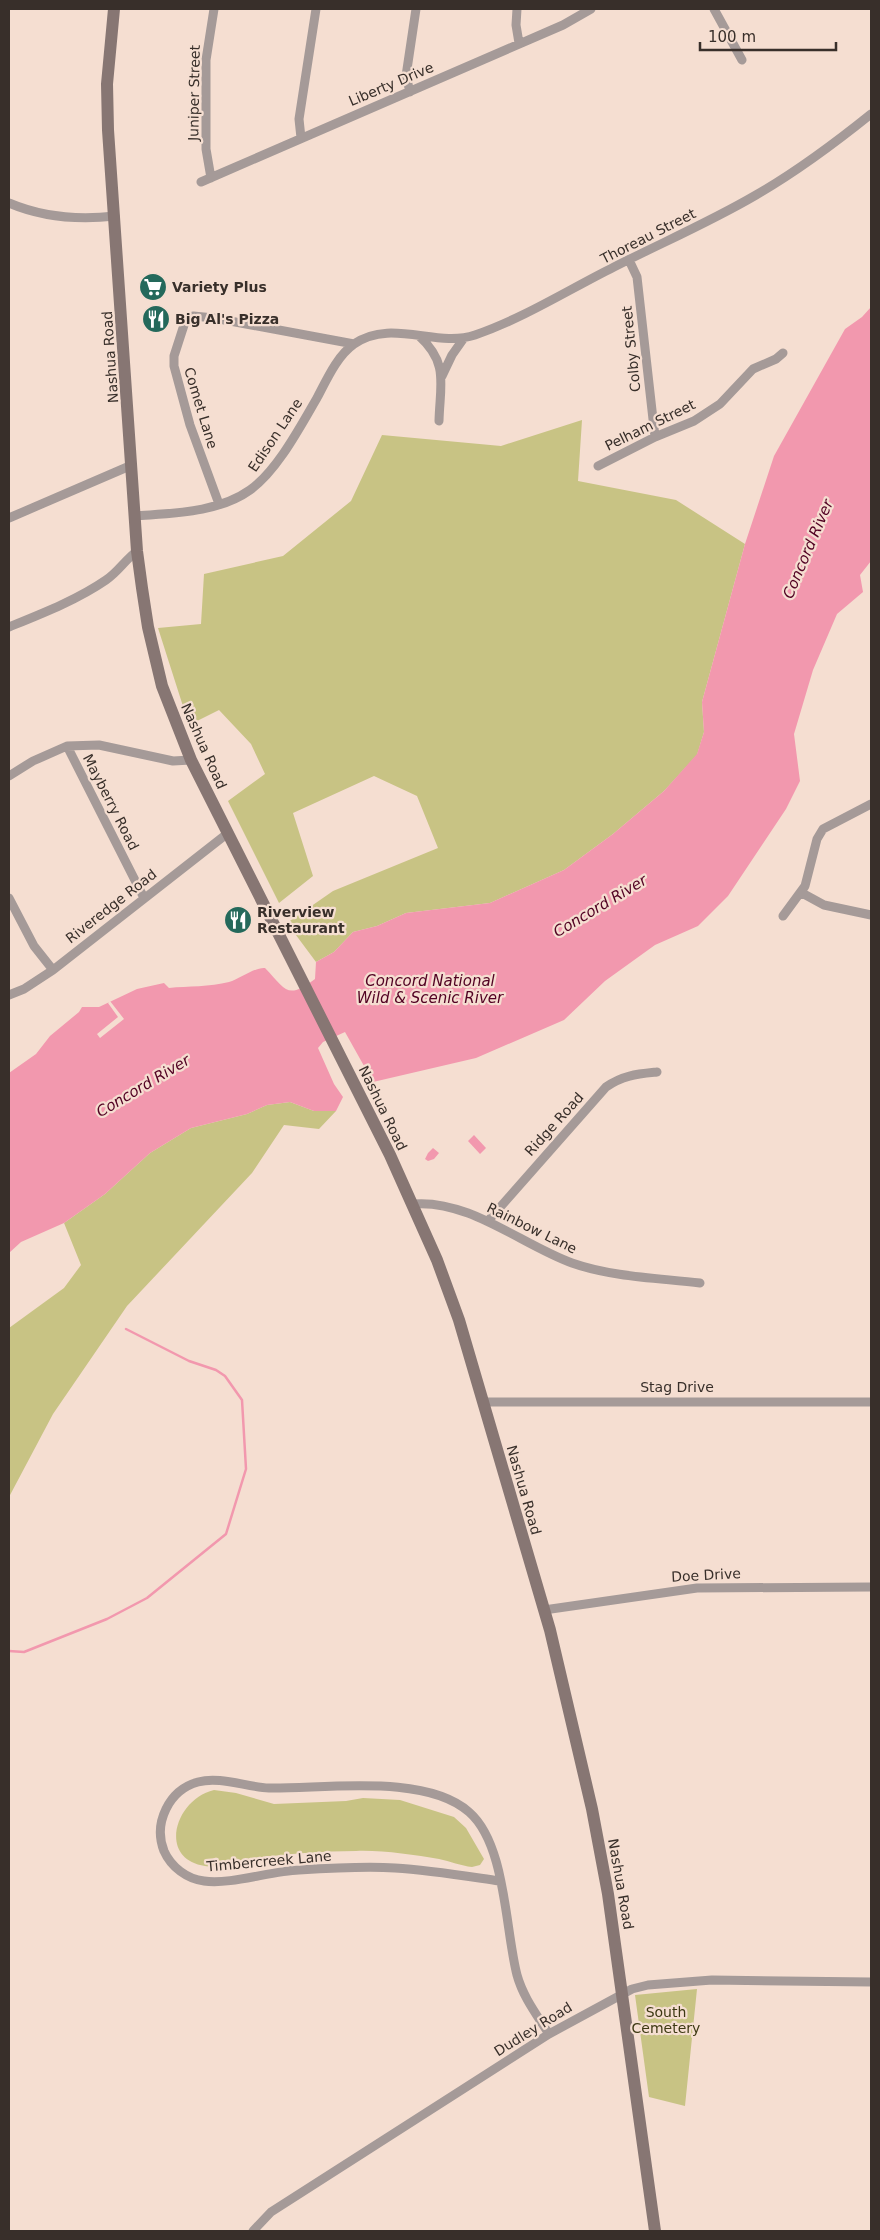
<svg xmlns="http://www.w3.org/2000/svg" width="880" height="2240" viewBox="0 0 880 2240" font-family="'DejaVu Sans',sans-serif">
  <style>
    .green { fill: #c8c384 }
    .water { fill: #f298ae }
    .pier { fill: #f5ded1 }
    .lines { fill: none; stroke-linecap: round; stroke-linejoin: round }
    .stream { stroke: #f298ae; stroke-width: 2.5 }
    .minor { stroke: #a59a98; stroke-width: 9 }
    .secondary { stroke: #877673; stroke-width: 12 }
    .labels { text-anchor: middle; stroke-width: 4.5; stroke-linejoin: round; paint-order: stroke }
    .street-label { font-size: 14px; fill: #382f2a; stroke: #f5ded1 }
    .poi-label { font-size: 14px; font-weight: bold; fill: #382f2a; stroke: #f5ded1; text-anchor: start }
    .park-label { font-size: 14px; fill: #3d3913; stroke: #f5ded1 }
    .water-label { font-size: 15px; font-style: italic; fill: #520223; stroke: #f5ded1 }
  </style>
  <rect width="100%" height="100%" fill="#f5ded1"/>
  <path class="green" d="M 582,420 L 578,481 L 676,500 L 745,544 L 702,702 L 704,732 L 697,755 L 664,791 L 613,834 L 564,870 L 490,903 L 406,913 L 377,926 L 353,932 L 334,952 L 316,962 L 287,923 L 333,891 L 438,848 L 417,796 L 374,776 L 293,813 L 313,876 L 279,903 L 228,801 L 265,774 L 251,744 L 219,710 L 189,725 L 158,628 L 201,624 L 204,574 L 283,556 L 351,501 L 382,435 L 501,446 Z
    M 290,1102 L 314,1111 L 336,1111 L 319,1129 L 284,1125 L 252,1173 L 127,1306 L 53,1414 L 9,1497 L 9,1328 L 64,1288 L 81,1265 L 64,1223 L 105,1194 L 150,1153 L 191,1128 L 247,1114 L 267,1105 Z
    M 214,1790 L 236,1793 L 274,1804 L 346,1801 L 363,1798 L 400,1800 L 454,1817 L 466,1828 L 484,1859 L 480,1865 L 472,1867 C 461,1866 450,1861 439,1859 C 414,1855 382,1850 356,1851 C 322,1851 287,1854 253,1858 C 238,1860 220,1869 205,1866 C 157,1859 175,1799 214,1790 Z
    M 697,1989 L 685,2106 L 649,2097 L 635,1995 Z"/>
  <path class="water" d="M 871,307 L 871,561 L 860,575 L 863,592 L 837,614 L 813,670 L 794,734 L 800,781 L 786,809 L 728,896 L 698,926 L 655,945 L 605,981 L 564,1020 L 476,1058 L 373,1082 L 345,1032 L 323,1042 L 318,1048 L 334,1084 L 343,1097 L 336,1111 L 314,1111 L 290,1102 L 267,1105 L 247,1114 L 191,1128 L 150,1153 L 105,1194 L 64,1223 L 21,1242 L 9,1253 L 9,1073 L 36,1054 L 50,1036 L 79,1012 L 82,1007 L 99,1007 L 137,989 L 164,983 L 169,988 C 188,986 210,987 229,982 C 240,979 255,967 265,968 C 286,990 287,1000 315,979 L 316,962 L 334,952 L 353,932 L 377,926 L 406,913 L 490,903 L 564,870 L 613,834 L 664,791 L 697,754 L 704,732 L 702,702 L 745,544 L 774,456 L 845,329 L 862,317 Z
    M 474,1135 L 486,1148 L 480,1154 L 468,1141 Z
    M 433,1148 L 439,1153 L 434,1159 L 428,1161 L 425,1159 L 428,1153 Z"/>
  <path class="pier" d="M 110,1001 L 124,1019 L 100,1038 L 97,1034 L 118,1017 L 108,1003 Z"/>
  <g class="lines">
    <path class="stream" d="M 9,1651 L 24,1652 L 107,1619 L 147,1598 L 226,1534 L 246,1469 L 242,1400 L 225,1376 L 216,1370 L 189,1361 L 126,1329"/>
    <path class="minor" d="M 517,9 L 516,25 L 519,43
      M 714,9 L 742,60
      M 410,92 L 406,76 L 416,9
      M 301,138 L 299,119 L 316,9
      M 211,178 L 206,149 L 206,60 L 214,9
      M 201,182 L 563,25 L 591,9
      M 9,203 C 42,217 80,220 115,216
      M 629,260 L 637,277 L 655,437
      M 419,336 C 449,363 440,384 439,421
      M 442,376 L 452,355 L 464,338
      M 598,466 L 655,437 L 694,421 L 720,404 L 753,369 L 776,359 L 783,353
      M 219,504 L 190,425 L 174,366 L 174,356 L 185,322 L 193,316 L 214,318 L 354,344
      M 135,516 C 172,513 218,513 250,490 C 277,471 300,427 317,398 C 327,379 337,356 354,344 C 391,318 436,348 475,335 C 524,318 568,290 614,267 C 661,243 710,222 756,195 C 796,172 835,143 871,114
      M 9,518 L 132,465
      M 9,627 C 41,614 77,600 106,580 C 118,572 125,560 137,551
      M 67,746 L 144,898
      M 9,776 L 33,761 L 67,746 L 99,745 L 173,761 L 191,760
      M 802,893 L 824,905 L 871,915
      M 9,898 L 34,946 L 53,970
      M 783,916 L 805,886 L 817,839 L 823,829 L 871,804
      M 9,995 L 24,989 L 53,970 L 228,833
      M 413,1204 C 469,1199 522,1245 572,1263 C 612,1277 657,1278 700,1283
      M 488,1221 L 606,1087 C 623,1075 638,1074 657,1072
      M 483,1402 L 871,1402
      M 544,1610 L 697,1588 L 871,1587
      M 499,1881 C 465,1876 430,1870 395,1868 C 363,1866 331,1868 299,1870 C 271,1871 230,1885 204,1881 C 187,1879 171,1867 164,1851 C 153,1823 169,1790 198,1782 C 220,1776 246,1787 269,1788 C 324,1789 425,1773 469,1812 C 506,1844 505,1929 517,1975 C 523,1997 537,2015 549,2034
      M 253,2231 L 271,2212 L 549,2034 L 632,1989 L 648,1985 L 712,1980 L 871,1982"/>
    <path class="secondary" d="M 114,9 L 107,84 L 108,130 L 137,551 L 142,588 L 148,627 L 162,686 L 191,760 L 390,1155 L 437,1260 L 459,1320 L 550,1630 L 592,1809 L 608,1894 L 655,2231"/>
  </g>
  <defs>
    <g id="supermarket-disc" transform="scale(1.4375)"><circle r="9.5" fill="#24695b" stroke="#f5ded1"/><path d="M-6-5.5h2.5l.6 2H6L4.5 2H-2.5L-4.4-4H-6ZM-1.5 3.2a1.3 1.3 0 1 0 .1 0ZM3 3.2a1.3 1.3 0 1 0 .1 0Z" fill="#fff"/></g>
    <g id="restaurant-disc" transform="scale(1.4375)"><circle r="9.5" fill="#24695b" stroke="#f5ded1"/><path d="M-5-6h1v4h1v-4h1v4h1v-4h1v5L-1.5 .5V6h-2V.5L-5-1ZM5-6V6H3V1.5H1.5Q1.5-4 5-6Z" fill="#fff"/></g>
  </defs>
  <g fill-rule="evenodd">
    <use href="#supermarket-disc" x="153" y="287"/>
    <use href="#restaurant-disc" x="156" y="319"/>
    <use href="#restaurant-disc" x="238" y="920"/>
  </g>
  <g class="labels">
    <g class="street-label">
      <text transform="translate(391 84) rotate(-23)" y="5">Liberty Drive</text>
      <text transform="translate(194 93) rotate(-89)" y="5">Juniper Street</text>
      <text transform="translate(648 236) rotate(-27)" y="5">Thoreau Street</text>
      <text transform="translate(631 349) rotate(-96)" y="5">Colby Street</text>
      <text transform="translate(110 357) rotate(-94)" y="5">Nashua Road</text>
      <text transform="translate(201 408) rotate(73)" y="5">Comet Lane</text>
      <text transform="translate(650 425) rotate(-26)" y="5">Pelham Street</text>
      <text transform="translate(275 435) rotate(-56)" y="5">Edison Lane</text>
      <text transform="translate(204 746) rotate(66)" y="5">Nashua Road</text>
      <text transform="translate(111 802) rotate(63)" y="5">Mayberry Road</text>
      <text transform="translate(111 906) rotate(-38)" y="5">Riveredge Road</text>
      <text transform="translate(383 1108) rotate(64)" y="5">Nashua Road</text>
      <text transform="translate(554 1124) rotate(-48)" y="5">Ridge Road</text>
      <text transform="translate(532 1228) rotate(26)" y="5">Rainbow Lane</text>
      <text x="677" y="1392">Stag Drive</text>
      <text transform="translate(524 1490) rotate(74)" y="5">Nashua Road</text>
      <text transform="translate(706 1575) rotate(-3)" y="5">Doe Drive</text>
      <text transform="translate(269 1861) rotate(-5)" y="5">Timbercreek Lane</text>
      <text transform="translate(621 1884) rotate(80)" y="5">Nashua Road</text>
      <text transform="translate(533 2029) rotate(-32)" y="5">Dudley Road</text>
    </g>
    <g class="poi-label">
      <text x="172" y="292">Variety Plus</text>
      <text x="175" y="324">Big Al's Pizza</text>
      <text x="257" y="917">Riverview<tspan x="257" dy="16">Restaurant</tspan></text>
    </g>
    <g class="park-label">
      <text x="666" y="2017">South<tspan x="666" dy="16">Cemetery</tspan></text>
    </g>
    <g class="water-label">
      <text transform="translate(808 549) rotate(-67)" y="5">Concord River</text>
      <text transform="translate(600 906) rotate(-31)" y="5">Concord River</text>
      <text x="430" y="986">Concord National<tspan x="430" dy="17">Wild &amp; Scenic River</tspan></text>
      <text transform="translate(143 1086) rotate(-31)" y="5">Concord River</text>
    </g>
  </g>
  <rect width="880" height="2240" fill="none" stroke="#382f2a" stroke-width="20"/>
  <path d="M700 42v8h136v-8" fill="none" stroke="#382f2a" stroke-width="2.5"/>
  <text x="708" y="42" font-size="15" fill="#382f2a" stroke="#f5ded1" stroke-width="4" paint-order="stroke">100 m</text>
</svg>
